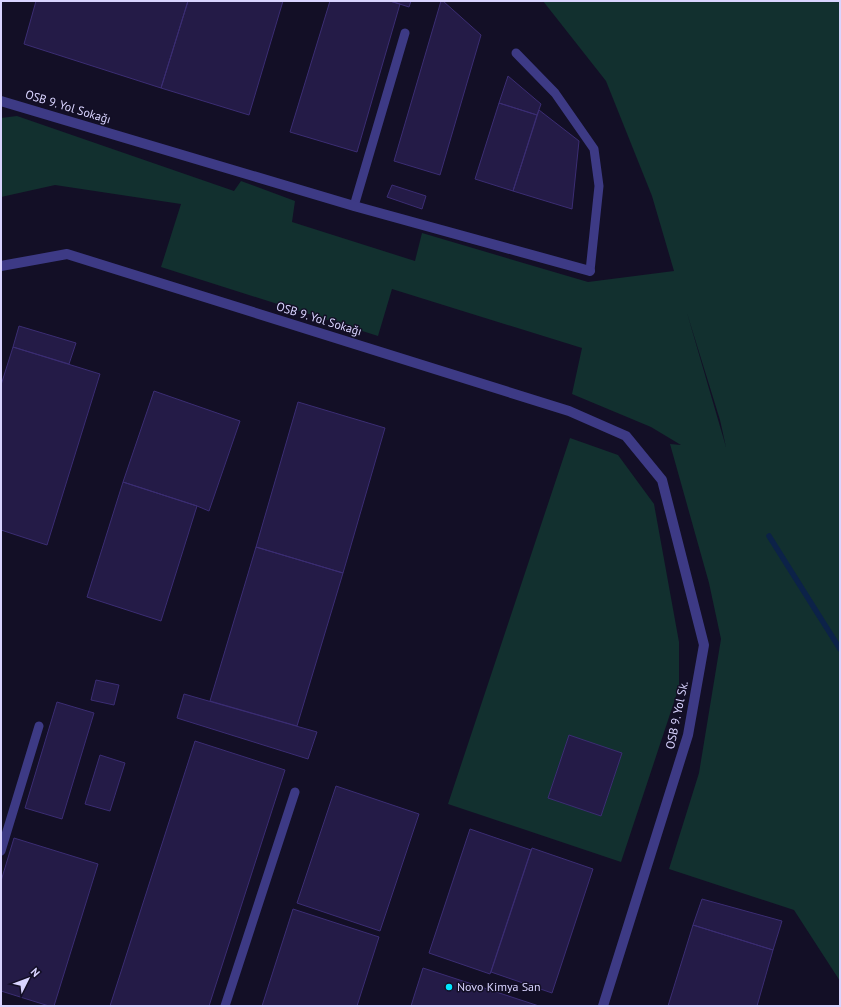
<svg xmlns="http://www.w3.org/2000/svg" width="841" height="1007" viewBox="0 0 841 1007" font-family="'PT Sans',sans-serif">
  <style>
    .green { fill: #12302f; fill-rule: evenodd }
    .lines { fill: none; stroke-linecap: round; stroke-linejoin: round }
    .stream { stroke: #0c2248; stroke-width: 5.5 }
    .building { fill: #241b47; stroke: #3b2d73 }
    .lane { stroke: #3d3a85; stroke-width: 9 }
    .street { stroke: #3d3a85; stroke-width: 10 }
    .poi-dot { fill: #00e5ff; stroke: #130f26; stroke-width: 1.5 }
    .labels { text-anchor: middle; stroke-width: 3; stroke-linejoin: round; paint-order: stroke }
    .street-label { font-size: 12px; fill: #d9d4ff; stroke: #130f26 }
    .poi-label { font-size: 12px; fill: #d9d4ff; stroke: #130f26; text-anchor: start }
  </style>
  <rect width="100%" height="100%" fill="#130f26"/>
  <path class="green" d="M 543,1 L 840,1 L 840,981 L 794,910 L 669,869 L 699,773 L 721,639 L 709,583 L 670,444 L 681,445 L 651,427 L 572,394 L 582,348 L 392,289 L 378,336 L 161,267 L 181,204 L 55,185 L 1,197 L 1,118 L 17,116 L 234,191 L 241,181 L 295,201 L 292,222 L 415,261 L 422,233 L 588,282 L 674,271 L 652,196 L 606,81 ZM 687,313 L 720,420 L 726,447 Z
    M 570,438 L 618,455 L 654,504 L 679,642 L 679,687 L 621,862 L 448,804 Z"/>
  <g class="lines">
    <path class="stream" d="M 769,536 L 840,649"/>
  </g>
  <path class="building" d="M 36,1 L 188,1 L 161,88 L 24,44 Z
    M 188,1 L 283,1 L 249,115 L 161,88 Z
    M 330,1 L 390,1 L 400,4 L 357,152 L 290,132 Z
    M 390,1 L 411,1 L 409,7 Z
    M 441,1 L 443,1 L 481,35 L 440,175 L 394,161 Z
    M 508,76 L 541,104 L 537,115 L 499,103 Z
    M 499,103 L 537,115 L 513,191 L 475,179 Z
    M 539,110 L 579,141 L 572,209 L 513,191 Z
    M 392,185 L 426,196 L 422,209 L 387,197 Z
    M 19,326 L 76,343 L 69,364 L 13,347 Z
    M 13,347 L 100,374 L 47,545 L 1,530 L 1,385 Z
    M 154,391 L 240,421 L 209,511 L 197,506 L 123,482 Z
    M 298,402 L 385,428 L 343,573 L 256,547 Z
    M 123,482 L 197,506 L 161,621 L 87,597 Z
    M 256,547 L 343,573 L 297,726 L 210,701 Z
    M 96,680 L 119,685 L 114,705 L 91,700 Z
    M 184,694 L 317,732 L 308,759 L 177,718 Z
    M 57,702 L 94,713 L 62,819 L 25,808 Z
    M 569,735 L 622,753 L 601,816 L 548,798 Z
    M 195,741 L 285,770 L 209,1006 L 110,1006 Z
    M 100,755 L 125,763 L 110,811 L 85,804 Z
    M 336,786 L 419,814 L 380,931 L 297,903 Z
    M 470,829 L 531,850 L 490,974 L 429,953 Z
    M 14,838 L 98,864 L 54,1006 L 49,1006 L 1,991 L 1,881 Z
    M 532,848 L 593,869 L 552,993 L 491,972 Z
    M 702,899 L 782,921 L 773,950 L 693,925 Z
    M 293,909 L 379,937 L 357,1006 L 262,1006 Z
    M 693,925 L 773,950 L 757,1006 L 668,1006 Z
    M 423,968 L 539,1006 L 411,1006 Z"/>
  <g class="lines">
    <path class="lane" d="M 516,53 L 555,93 L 594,149 L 599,186 L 590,271
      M 354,206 L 405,33
      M 1,851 L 39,726
      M 225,1006 L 295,792"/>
    <path class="street" d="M 1,101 L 354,206 L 590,271
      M 1,266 L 67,254 L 569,411 L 626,436 L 662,480 L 704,645 L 688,735 L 603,1006"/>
  </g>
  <circle class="poi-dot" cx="449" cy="987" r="4"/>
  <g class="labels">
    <g class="street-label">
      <text transform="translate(68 107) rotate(17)" y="4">OSB 9. Yol Sokağı</text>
      <text transform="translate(319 319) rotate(17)" y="4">OSB 9. Yol Sokağı</text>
      <text transform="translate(677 715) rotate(-78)" y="4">OSB 9. Yol Sk.</text>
    </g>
    <g class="poi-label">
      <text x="457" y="991">Novo Kimya San</text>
    </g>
  </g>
  <rect width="841" height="1007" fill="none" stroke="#d9d4ff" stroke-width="4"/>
  <g transform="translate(28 979) rotate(48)" stroke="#130f26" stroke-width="3" paint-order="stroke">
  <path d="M0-3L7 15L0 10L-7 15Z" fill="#d9d4ff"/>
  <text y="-6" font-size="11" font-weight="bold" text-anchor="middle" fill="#d9d4ff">N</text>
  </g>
</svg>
